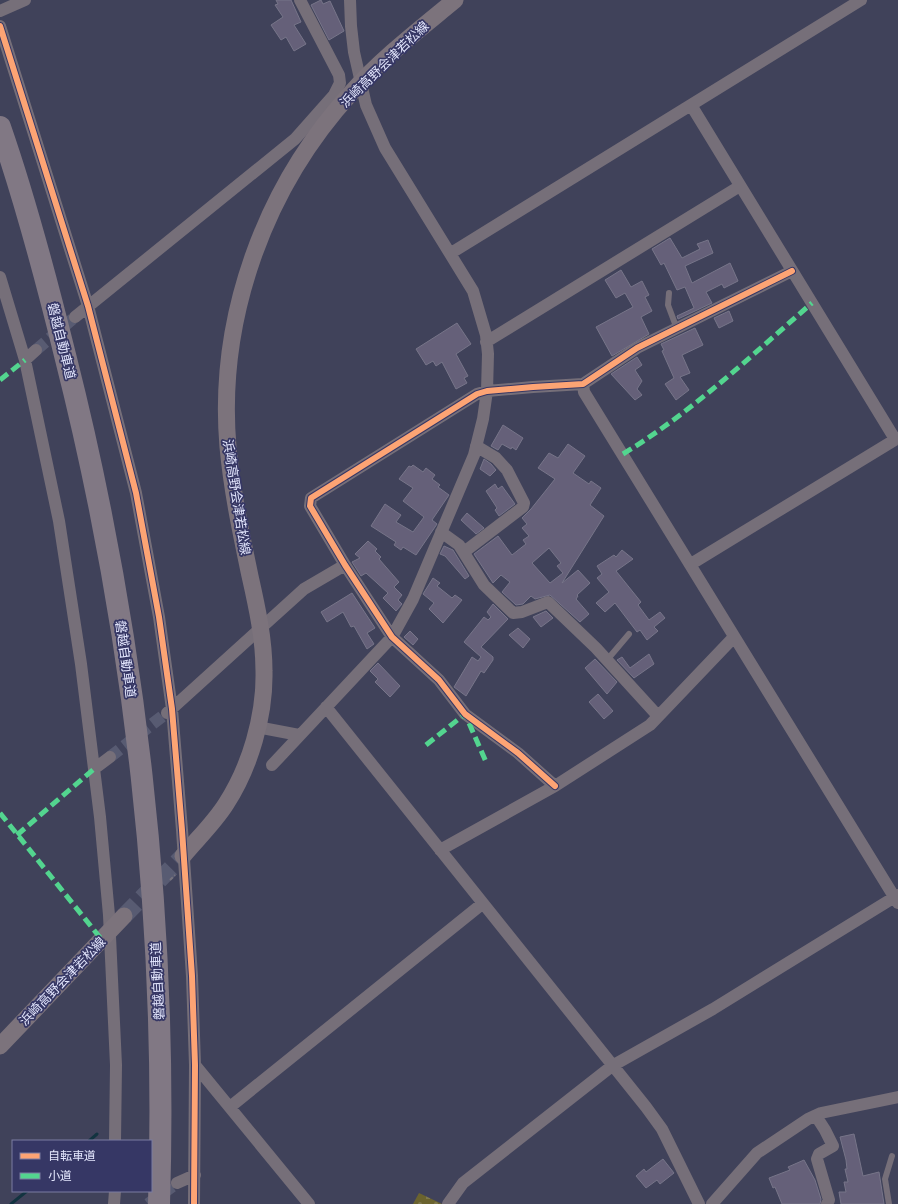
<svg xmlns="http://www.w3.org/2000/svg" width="898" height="1204" viewBox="0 0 898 1204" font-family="'DejaVu Sans','Noto Sans JP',sans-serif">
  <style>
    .cemetery { fill: url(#cemetery-stones) }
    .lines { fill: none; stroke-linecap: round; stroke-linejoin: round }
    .stream { stroke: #123340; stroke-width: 3 }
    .building { fill: #656079; stroke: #777589; fill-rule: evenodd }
    .street-tunnel { stroke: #585b72; stroke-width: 12; stroke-dasharray: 12 6; stroke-linecap: butt }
    .secondary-tunnel { stroke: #585b72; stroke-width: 17; stroke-dasharray: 17 8; stroke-linecap: butt }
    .path { stroke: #76727d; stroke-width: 2; stroke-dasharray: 4 2; stroke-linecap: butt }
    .lane { stroke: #766f79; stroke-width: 6 }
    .street { stroke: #766f79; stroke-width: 12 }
    .secondary { stroke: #7c737c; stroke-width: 17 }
    .highway { stroke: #817884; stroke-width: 22 }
    .quiet { stroke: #53d58f; stroke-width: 5; stroke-dasharray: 10 5; stroke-linecap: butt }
    .cycleway-casing { stroke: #363765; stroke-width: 8 }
    .cycleway { stroke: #fda474; stroke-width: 6 }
    .labels { text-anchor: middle; stroke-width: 3.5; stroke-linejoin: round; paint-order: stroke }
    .street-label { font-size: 13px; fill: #e3e6fd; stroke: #363765 }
  </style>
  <defs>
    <pattern id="cemetery-stones" width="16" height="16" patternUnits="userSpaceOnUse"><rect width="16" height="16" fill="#6b632e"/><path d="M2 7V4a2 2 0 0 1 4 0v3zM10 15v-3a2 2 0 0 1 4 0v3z" fill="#80794d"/></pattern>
  </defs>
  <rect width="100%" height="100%" fill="#40425a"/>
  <path class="cemetery" d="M 419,1193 L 440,1203 L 442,1204 L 413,1204 Z"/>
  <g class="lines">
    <path class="stream" d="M 89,1141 L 97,1134
      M 11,1204 L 27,1191"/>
  </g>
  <path class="building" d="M 276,0 L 291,0 L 301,22 L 294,25 L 306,44 L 294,51 L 286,37 L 281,40 L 271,25 L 283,17 L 275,5 L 278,4 Z
    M 321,0 L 323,4 L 330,1 L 344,31 L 329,40 L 311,5 Z
    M 670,238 L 682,258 L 700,249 L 697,244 L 708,240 L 713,253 L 685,266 L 692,283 L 730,263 L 738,281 L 724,288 L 722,284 L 706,292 L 712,303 L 678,319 L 677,316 L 694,308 L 685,287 L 677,290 L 664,263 L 661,265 L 652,249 Z
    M 621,270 L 631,287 L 642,281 L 649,295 L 645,297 L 652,311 L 641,317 L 649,334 L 612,356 L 596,327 L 633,307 L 625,293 L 616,298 L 605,280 Z
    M 729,311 L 733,321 L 719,328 L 714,318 Z
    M 457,323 L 471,344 L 456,354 L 468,376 L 464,378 L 467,383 L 456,389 L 442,362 L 436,366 L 433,361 L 426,365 L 416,349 Z
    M 695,328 L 703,345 L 682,355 L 690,373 L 680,377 L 689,390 L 676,400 L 665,384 L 674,378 L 662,351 L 664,350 L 661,344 Z
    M 637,357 L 642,365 L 635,370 L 642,381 L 637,389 L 642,395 L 635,400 L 611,374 Z
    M 503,425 L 523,438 L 516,450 L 512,447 L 511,449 L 502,444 L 498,450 L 491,446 Z
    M 568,444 L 585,456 L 573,473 L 589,484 L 591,481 L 601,488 L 590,505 L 604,516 L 562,583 L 578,570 L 590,583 L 577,595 L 578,596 L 576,599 L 589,614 L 580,622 L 550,595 L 535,599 L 531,596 L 523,604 L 516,605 L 502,592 L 510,582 L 501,575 L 493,583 L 474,554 L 498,536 L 512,555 L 526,544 L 523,540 L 529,536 L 522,528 L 527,524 L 522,518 L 531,509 L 555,479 L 538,468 L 549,453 L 558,458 ZM 549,548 L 561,563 L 557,566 L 563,573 L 550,583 L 532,563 Z
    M 484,459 L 491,464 L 496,470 L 490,476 L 480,469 Z
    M 413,465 L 423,472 L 426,468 L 435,475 L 432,479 L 440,485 L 438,487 L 449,495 L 432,520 L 437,524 L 435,527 L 416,555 L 403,547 L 401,550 L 394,545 L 396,542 L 371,526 L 385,504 L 401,515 L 396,522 L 413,532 L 424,517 L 403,501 L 413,488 L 399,479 L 409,466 L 411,467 Z
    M 495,484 L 498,489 L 502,486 L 515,504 L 499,516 L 495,510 L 497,508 L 486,491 Z
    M 467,513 L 484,528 L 476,534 L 461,520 Z
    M 368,541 L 377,549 L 375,551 L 381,557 L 379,559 L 399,582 L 394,587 L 402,595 L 398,600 L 402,604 L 396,611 L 383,598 L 388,593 L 366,573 L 361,576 L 352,562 L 360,558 L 355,554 Z
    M 444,546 L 453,550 L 469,576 L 465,579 L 445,556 L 440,554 Z
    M 622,550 L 633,559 L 616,571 L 641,602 L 638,605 L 649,620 L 660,612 L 665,618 L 654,627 L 658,631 L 647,640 L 640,630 L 637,632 L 615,603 L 605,612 L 596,603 L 609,592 L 597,578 L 602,574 L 597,566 L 614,555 L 616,557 Z
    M 433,578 L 440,583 L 437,586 L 452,598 L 455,595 L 462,600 L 443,623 L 429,609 L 434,603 L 423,594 Z
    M 352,593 L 375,628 L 367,633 L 374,644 L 367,649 L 354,626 L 351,627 L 343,612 L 327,622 L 321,612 Z
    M 493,604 L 508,619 L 481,647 L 493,657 L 493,660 L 484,673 L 481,671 L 466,696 L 454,687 L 472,657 L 478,661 L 481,657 L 464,642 L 484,617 L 488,620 L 491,617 L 487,612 Z
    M 546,611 L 553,618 L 541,627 L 533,617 Z
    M 518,628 L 530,639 L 523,648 L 509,635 Z
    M 410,631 L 418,639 L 413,645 L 404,637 Z
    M 649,654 L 654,664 L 634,678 L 617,660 L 622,657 L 630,668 Z
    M 595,659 L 617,682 L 607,694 L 585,668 Z
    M 378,663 L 400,686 L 390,697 L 375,682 L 378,679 L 370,671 Z
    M 598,694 L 613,711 L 604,719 L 589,702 Z
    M 854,1134 L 863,1176 L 879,1172 L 884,1204 L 841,1204 L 839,1192 L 846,1192 L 844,1182 L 848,1182 L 845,1169 L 847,1169 L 846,1160 L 840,1137 Z
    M 663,1159 L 674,1173 L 660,1184 L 657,1180 L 646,1188 L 636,1176 L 644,1169 L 646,1172 Z
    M 804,1160 L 815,1180 L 821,1199 L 820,1204 L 782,1204 L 775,1187 L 773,1188 L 769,1178 L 790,1170 L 788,1167 Z"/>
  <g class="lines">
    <path class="street-tunnel" d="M 36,350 L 75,317
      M 110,757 L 164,715
      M 148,1204 L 177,1183"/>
    <path class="secondary-tunnel" d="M 124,916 L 183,856"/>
    <path class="path" d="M 170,880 L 175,875"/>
    <path class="lane" d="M 669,293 L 668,305 L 677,329
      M 607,660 L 629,634
      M 889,1204 L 885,1179 L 892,1156"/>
    <path class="street" d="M 0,11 L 25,0
      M 0,26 L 88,306 L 136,493 L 159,617 L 172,709 L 182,830 L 192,976 L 195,1065 L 194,1204
      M 691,105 L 895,439
      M 451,253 L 861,0
      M 0,277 L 25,360 L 59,521 L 81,664 L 100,817 L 109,915 L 116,1065 L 115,1141
      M 75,317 L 295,139 L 334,95 L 340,83 L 339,75 L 300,0
      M 486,342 L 740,186
      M 25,360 L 36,350
      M 583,384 L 584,392 L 898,903
      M 441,532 L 459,545 L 484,585 L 513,613 L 522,612 L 548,602 L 596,648 L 658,716
      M 464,552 L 523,507 L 524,503 L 507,470 L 496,458 L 476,446
      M 691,564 L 898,438
      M 326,707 L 646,1107 L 662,1129 L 699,1204
      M 167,713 L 304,589 L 345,565
      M 257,727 L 299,735
      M 272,765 L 392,637 L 413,599 L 474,455 L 483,419 L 487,391 L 488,354 L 486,335 L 473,291 L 385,148 L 366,105 L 354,52 L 351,26 L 350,0
      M 94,769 L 110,757
      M 555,786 L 518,753 L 465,714 L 439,680 L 392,637 L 345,565 L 310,506 L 311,498 L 477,394 L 487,391 L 533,387 L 583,384 L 637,348 L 792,271
      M 440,850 L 555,786 L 650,725 L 734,637
      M 195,1065 L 309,1204
      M 230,1107 L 482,904
      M 816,1116 L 825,1130 L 833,1146 L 819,1154 L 817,1159 L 829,1200 L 827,1204
      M 177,1183 L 195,1175
      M 114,1204 L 115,1191
      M 448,1204 L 463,1183 L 612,1066 L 713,1009 L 898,895
      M 712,1204 L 757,1153 L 808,1119 L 821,1113 L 898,1097"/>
    <path class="secondary" d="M 183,856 C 197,839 214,823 226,804 C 250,767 265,716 264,671 C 264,639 257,607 250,576 C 241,533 232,491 228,447 C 217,319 264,188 351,93 C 382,58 420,29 455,0
      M 0,1046 L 124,916"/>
    <path class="highway" d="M 0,127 C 26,202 46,278 65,355 C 135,631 168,919 159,1204"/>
    <path class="quiet" d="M 0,380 L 25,360
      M 623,454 C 692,412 751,356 812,303
      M 426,745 L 465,714 L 487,764
      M 0,813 L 102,940
      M 17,835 L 94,769"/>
    <g class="cycleway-casing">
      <path id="cycleway" d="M 0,26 L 88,306 L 136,493 L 159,617 L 172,709 L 182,830 L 192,976 L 195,1065 L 194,1204
        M 555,786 L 518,753 L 465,714 L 439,680 L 392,637 L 345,565 L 310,506 L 311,498 L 477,394 L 487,391 L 533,387 L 583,384 L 637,348 L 792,271"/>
    </g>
    <use href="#cycleway" class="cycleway"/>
  </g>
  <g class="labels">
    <g class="street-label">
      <text transform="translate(384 64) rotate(-44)" y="5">浜崎高野会津若松線</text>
      <text transform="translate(62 341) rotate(76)" y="5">磐越自動車道</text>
      <text transform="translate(237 497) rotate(81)" y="5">浜崎高野会津若松線</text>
      <text transform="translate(126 659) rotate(82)" y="5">磐越自動車道</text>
      <text transform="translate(62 981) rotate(-46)" y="5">浜崎高野会津若松線</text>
      <text transform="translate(157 981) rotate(-93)" y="5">磐越自動車道</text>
    </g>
  </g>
  <rect x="12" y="1140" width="140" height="52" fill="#363765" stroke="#7b7da2"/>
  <rect x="20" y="1153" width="20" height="6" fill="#fda474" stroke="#7b7da2"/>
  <text x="48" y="1160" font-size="12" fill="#e3e6fd">自転車道</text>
  <rect x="20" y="1173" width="20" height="6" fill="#53d58f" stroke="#7b7da2"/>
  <text x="48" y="1180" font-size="12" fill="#e3e6fd">小道</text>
</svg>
